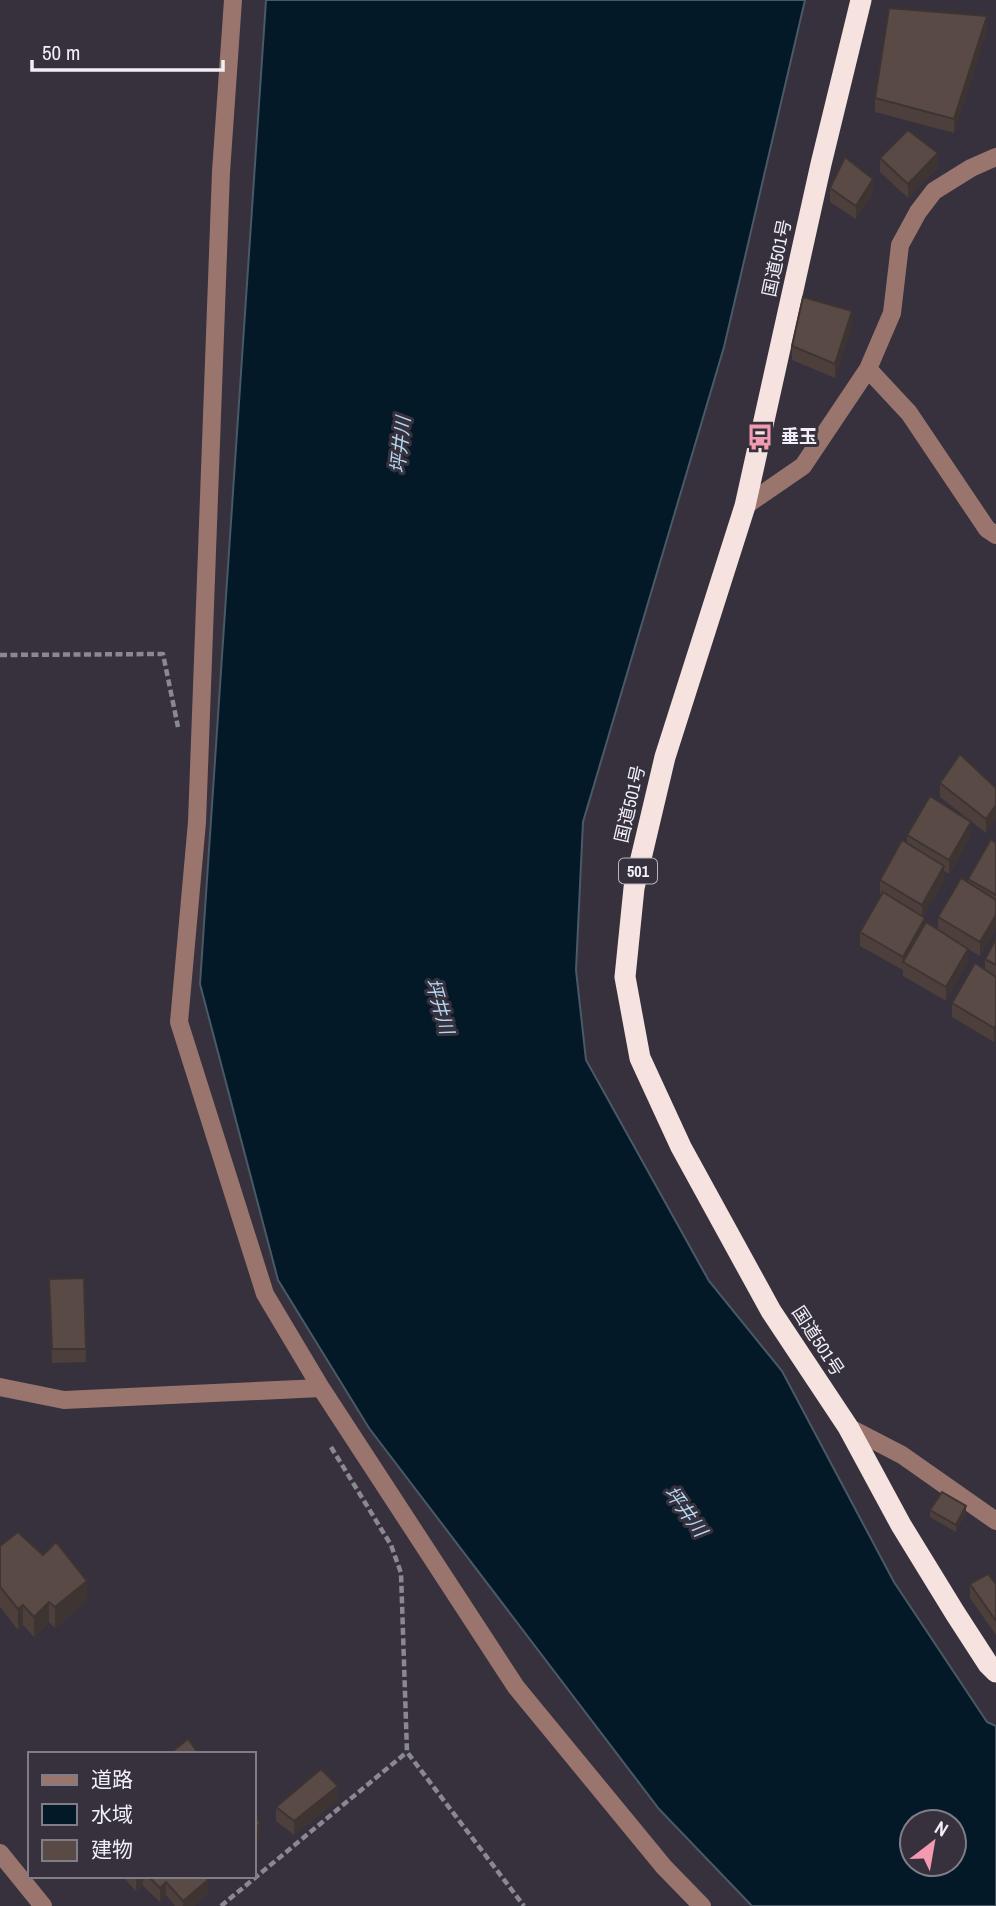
<svg xmlns="http://www.w3.org/2000/svg" width="996" height="1906" viewBox="0 0 996 1906" font-family="'Archivo Narrow','Noto Sans JP',sans-serif">
  <style>
    .water { fill: #031928; stroke: #4a5966; stroke-width: 2; fill-rule: evenodd }
    .lines { fill: none; stroke-linecap: round; stroke-linejoin: round }
    .path { stroke: #8c8892; stroke-width: 4.5; stroke-dasharray: 7 3.5; stroke-linecap: butt }
    .minor { stroke: #9a756e; stroke-width: 18 }
    .highway { stroke: #f6e3e0; stroke-width: 21 }
    .wall { fill: #4d403c }
    .shaded-wall { fill: #3e3431 }
    .building { fill: #594a46; stroke: #3e3431; stroke-width: 2 }
    .labels { text-anchor: middle; stroke-width: 6; stroke-linejoin: round; paint-order: stroke }
    .shield { fill: #36313d; stroke: #b9b5be; stroke-width: 2 }
    .shield-label { font-size: 16px; font-weight: bold; fill: #f1eef6 }
    .street-label { font-size: 18px; fill: #f1eef6; stroke: #36313d }
    .poi-label { font-size: 18px; font-weight: bold; fill: #f1eef6; stroke: #36313d; text-anchor: start }
    .water-label { font-size: 19px; font-style: italic; fill: #b3d7f3; stroke: #36313d }
  </style>
  <rect width="100%" height="100%" fill="#36313d"/>
  <path class="water" d="M 266,0 L 805,0 L 724,347 L 583,822 L 576,970 L 586,1060 L 709,1281 L 782,1371 L 894,1582 L 987,1722 L 996,1726 L 996,1906 L 752,1906 L 659,1809 L 369,1428 L 278,1280 L 200,984 ZM 912,1822 L 954,1822 L 954,1864 L 912,1864 Z"/>
  <g class="lines">
    <path class="path" d="M 0,655 L 163,654 L 178,727
      M 331,1447 L 391,1545 L 401,1573 L 407,1752 L 524,1906
      M 221,1906 L 407,1752"/>
    <path class="minor" d="M 233,0 L 221,172 L 197,822 L 179,1022 L 265,1294 L 321,1388 L 516,1687 L 664,1867 L 702,1906
      M 868,369 L 909,413 L 987,529 L 996,535
      M 745,506 L 803,466 L 868,369 L 892,313 L 900,245 L 918,212 L 934,191 L 971,168 L 996,157
      M 0,1387 L 64,1400 L 321,1388
      M 848,1427 L 902,1455 L 996,1521
      M 0,1853 L 43,1906"/>
    <path class="highway" d="M 861,0 L 821,164 L 745,506 L 665,757 L 634,888 L 625,977 L 640,1058 L 681,1147 L 771,1311 L 848,1427 L 901,1525 L 955,1613 L 988,1664 L 996,1672"/>
  </g>
  <path class="wall" d="M 987,30 L 954,133 L 875,112 L 875,98 Z
    M 880,158 L 938,167 L 908,198 L 880,172 Z
    M 830,188 L 873,193 L 856,219 L 830,202 Z
    M 852,324 L 835,378 L 792,360 L 792,346 Z
    M 940,783 L 996,788 L 986,833 L 940,797 Z
    M 907,835 L 971,836 L 949,874 L 944,871 L 944,880 L 923,917 L 925,924 L 938,930 L 938,917 L 968,882 L 968,879 L 996,843 L 996,929 L 980,956 L 968,949 L 968,962 L 946,1001 L 903,976 L 903,970 L 860,946 L 860,932 L 881,895 L 880,894 L 880,880 L 907,843 Z
    M 996,939 L 996,1039 L 994,1042 L 952,1017 L 952,1003 L 985,969 L 985,959 Z
    M 84,1278 L 86,1362 L 52,1363 L 49,1279 Z
    M 930,1510 L 966,1513 L 956,1532 L 930,1517 Z
    M 0,1546 L 87,1601 L 55,1628 L 49,1622 L 34,1637 L 23,1625 L 18,1630 L 0,1607 Z
    M 970,1584 L 996,1584 L 996,1635 L 970,1598 Z
    M 338,1800 L 294,1835 L 276,1821 L 276,1807 Z
    M 122,1876 L 205,1876 L 208,1893 L 194,1906 L 175,1906 L 166,1895 L 160,1902 L 143,1886 L 136,1891 Z"/>
  <path class="shaded-wall" d="M 987,16 L 987,30 L 954,133 L 954,119 Z
    M 938,153 L 938,167 L 908,198 L 908,184 Z
    M 873,179 L 873,193 L 856,219 L 856,206 Z
    M 852,311 L 852,324 L 835,378 L 835,364 Z
    M 996,805 L 996,819 L 986,833 L 986,819 Z
    M 971,822 L 971,836 L 949,874 L 949,860 Z
    M 944,866 L 944,880 L 922,919 L 922,905 Z
    M 996,915 L 996,929 L 980,956 L 980,942 Z
    M 925,918 L 925,932 L 903,962 L 903,971 L 903,957 Z
    M 968,949 L 968,962 L 946,1001 L 946,987 Z
    M 996,1025 L 996,1039 L 994,1042 L 994,1028 Z
    M 966,1506 L 966,1513 L 956,1532 L 956,1525 Z
    M 87,1581 L 87,1601 L 55,1628 L 55,1607 Z
    M 49,1602 L 49,1622 L 34,1637 L 34,1617 Z
    M 23,1605 L 23,1625 L 18,1630 L 18,1609 Z
    M 338,1786 L 338,1800 L 294,1835 L 294,1821 Z
    M 260,1823 L 260,1837 L 254,1844 L 254,1830 Z
    M 138,1876 L 143,1876 L 143,1886 L 136,1891 L 136,1877 Z
    M 208,1880 L 208,1893 L 194,1906 L 183,1906 L 183,1901 Z
    M 166,1882 L 166,1895 L 160,1902 L 160,1888 Z"/>
  <path class="building" d="M 889,8 L 987,16 L 954,119 L 875,98 Z
    M 908,130 L 938,153 L 908,184 L 880,158 Z
    M 845,157 L 873,179 L 856,206 L 830,188 Z
    M 803,297 L 852,311 L 835,364 L 792,346 Z
    M 960,754 L 996,788 L 996,805 L 986,819 L 940,783 Z
    M 930,796 L 971,822 L 949,860 L 907,835 Z
    M 991,839 L 996,843 L 996,895 L 968,879 Z
    M 902,840 L 944,866 L 922,905 L 880,880 Z
    M 961,878 L 996,900 L 996,915 L 980,942 L 938,917 Z
    M 883,892 L 925,918 L 903,957 L 860,932 Z
    M 926,922 L 968,949 L 946,987 L 903,962 Z
    M 996,939 L 996,965 L 985,959 Z
    M 975,963 L 996,977 L 996,1025 L 994,1028 L 952,1003 Z
    M 84,1278 L 86,1349 L 52,1349 L 49,1279 Z
    M 942,1492 L 966,1506 L 956,1525 L 930,1510 Z
    M 18,1532 L 43,1555 L 56,1542 L 87,1581 L 55,1607 L 49,1602 L 34,1617 L 23,1605 L 18,1609 L 0,1587 L 0,1546 Z
    M 988,1574 L 996,1584 L 996,1621 L 970,1584 Z
    M 188,1739 L 199,1754 L 169,1754 Z
    M 321,1769 L 338,1786 L 294,1821 L 276,1807 Z
    M 254,1815 L 260,1823 L 254,1830 Z
    M 148,1876 L 205,1876 L 208,1880 L 183,1901 L 166,1882 L 160,1888 Z"/>
  <defs>
    <g id="bus-bare" transform="scale(2.1)"><path d="M-5-6H5V4H4V6H2V4H-2V6H-4V4H-5ZM-3.5-4V0h7V-4ZM-3.5 1.2v1.5H-2V1.2ZM2 1.2v1.5H3.5V1.2Z" fill="#f29ab0" stroke="#36313d" stroke-width="2.5" paint-order="stroke"/></g>
  </defs>
  <g fill-rule="evenodd">
    <use href="#bus-bare" x="760" y="437"/>
  </g>
  <g class="labels">
    <rect class="shield" x="619" y="858.5" width="38" height="25" rx="5"/>
    <g class="shield-label">
      <text x="638" y="877">501</text>
    </g>
    <g class="street-label">
      <text transform="translate(777 258) rotate(-78)" y="6">国道501号</text>
      <text transform="translate(630 804) rotate(-77)" y="6">国道501号</text>
      <text transform="translate(818 1341) rotate(57)" y="6">国道501号</text>
    </g>
    <g class="poi-label">
      <text x="781" y="443">垂玉</text>
    </g>
    <g class="water-label">
      <text transform="translate(400 445) rotate(-84)" y="7">坪井川</text>
      <text transform="translate(440 1006) rotate(74)" y="7">坪井川</text>
      <text transform="translate(686 1511) rotate(54)" y="7">坪井川</text>
    </g>
  </g>
  <rect x="28" y="1752" width="228" height="126" fill="#36313d" stroke="#817d87" stroke-width="2"/>
  <rect x="42" y="1775" width="35" height="10" fill="#9a756e" stroke="#817d87" stroke-width="2"/>
  <text x="91" y="1787" font-size="21" fill="#f1eef6">道路</text>
  <rect x="42" y="1804" width="35" height="21" fill="#031928" stroke="#817d87" stroke-width="2"/>
  <text x="91" y="1822" font-size="21" fill="#f1eef6">水域</text>
  <rect x="42" y="1840" width="35" height="21" fill="#594a46" stroke="#817d87" stroke-width="2"/>
  <text x="91" y="1857" font-size="21" fill="#f1eef6">建物</text>
  <g transform="translate(933 1843) rotate(31)"><circle r="33" fill="#36313d" stroke="#817d87" stroke-width="2"/>
  <path d="M0-5L12 26L0 18L-12 26Z" fill="#f29ab0"/>
  <text y="-10" font-size="19" font-weight="bold" text-anchor="middle" fill="#f1eef6">N</text>
  </g>
  <path d="M32 60v10h191v-10" fill="none" stroke="#f1eef6" stroke-width="3.5"/>
  <text x="42" y="60" font-size="21" fill="#f1eef6" stroke="#36313d" stroke-width="5" paint-order="stroke">50 m</text>
</svg>
